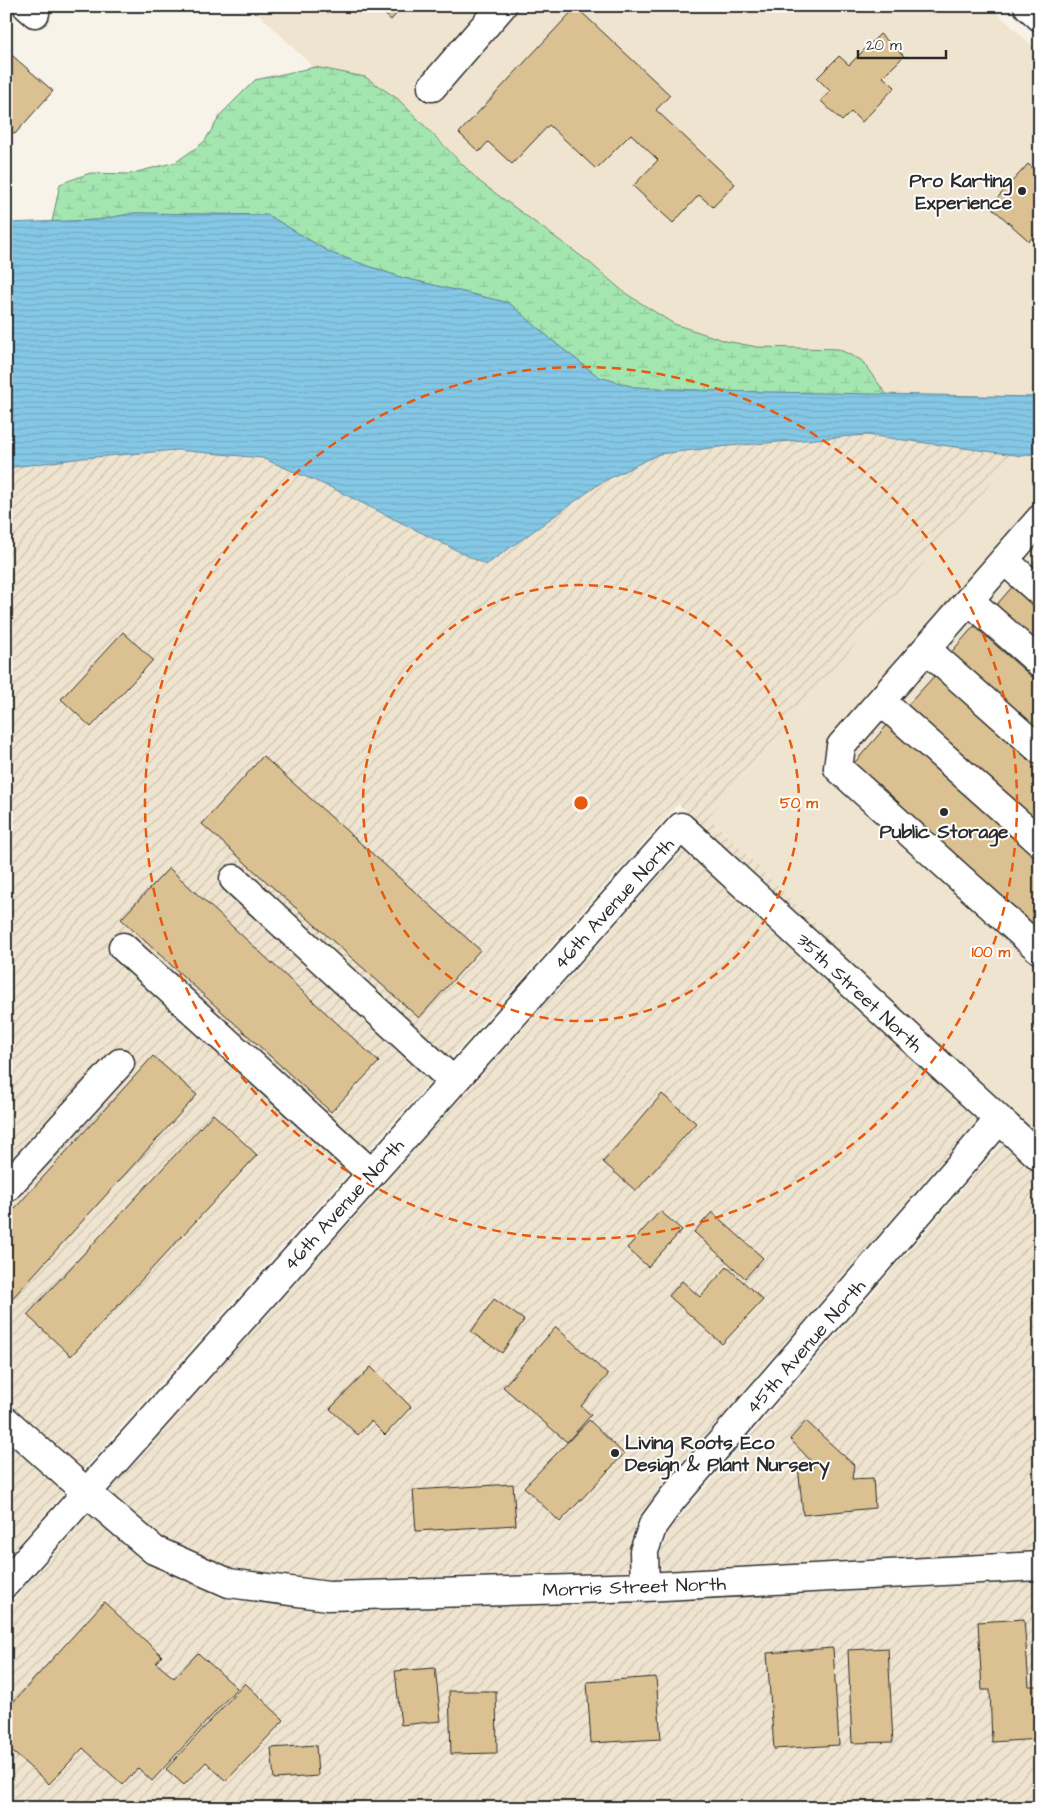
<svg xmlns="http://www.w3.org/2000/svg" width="1046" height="1814" viewBox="0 0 1046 1814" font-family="'Architects Daughter',sans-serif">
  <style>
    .built { fill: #efe4cf }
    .industrial { fill: url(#industrial-furrows) }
    .wetland { fill: url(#wetland-marsh); stroke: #68886e }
    .water { fill: url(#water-rules); stroke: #61899b }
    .building { fill: #dbc191; stroke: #2b2b2b }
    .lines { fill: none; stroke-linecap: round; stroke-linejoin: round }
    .minor-casing { stroke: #2b2b2b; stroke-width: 31 }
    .highway-casing { stroke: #2b2b2b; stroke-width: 31 }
    .minor { stroke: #fff; stroke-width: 28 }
    .highway { stroke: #fff; stroke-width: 28 }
    .ring { fill: none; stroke: #e8590c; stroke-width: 2.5; stroke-dasharray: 9 6 }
    .poi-dot { fill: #2b2b2b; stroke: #fff; stroke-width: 2 }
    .labels { text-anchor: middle; stroke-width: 4; stroke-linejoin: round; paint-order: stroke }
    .poi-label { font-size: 19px; font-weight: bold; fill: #2b2b2b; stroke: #fff; text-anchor: end }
    .street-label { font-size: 19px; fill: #2b2b2b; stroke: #fff }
    .centre { fill: #e8590c; stroke: #fff; stroke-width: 2.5 }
    .ring-label { font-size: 15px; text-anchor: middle; font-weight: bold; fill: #e8590c; stroke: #fff; stroke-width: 4; stroke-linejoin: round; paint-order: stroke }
  </style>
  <defs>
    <pattern id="industrial-furrows" width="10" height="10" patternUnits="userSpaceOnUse" patternTransform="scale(1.25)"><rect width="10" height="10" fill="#efe4cf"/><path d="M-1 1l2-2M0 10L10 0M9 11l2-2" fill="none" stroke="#cdc4b2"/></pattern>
    <pattern id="wetland-marsh" width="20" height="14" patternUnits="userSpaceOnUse" patternTransform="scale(1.25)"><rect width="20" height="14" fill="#a4e6b0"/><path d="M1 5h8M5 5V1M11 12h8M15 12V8" fill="none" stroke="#8dc598"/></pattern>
    <pattern id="water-rules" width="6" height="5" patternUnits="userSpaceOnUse" patternTransform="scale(1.25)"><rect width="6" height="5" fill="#85c8e6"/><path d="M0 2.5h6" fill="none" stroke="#73acc5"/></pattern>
  </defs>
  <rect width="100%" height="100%" fill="#f8f3e9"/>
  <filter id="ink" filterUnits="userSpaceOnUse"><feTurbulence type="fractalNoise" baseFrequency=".02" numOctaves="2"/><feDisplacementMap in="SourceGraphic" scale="10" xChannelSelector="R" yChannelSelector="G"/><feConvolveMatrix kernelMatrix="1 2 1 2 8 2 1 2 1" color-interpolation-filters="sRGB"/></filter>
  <g filter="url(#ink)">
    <path class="built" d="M 251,6 L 990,6 L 1040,53 L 1040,397 L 887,395 L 861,360 L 791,349 L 757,347 L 726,341 L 674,324 L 625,293 L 589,262 L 480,182 L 432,132 L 313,67 Z
      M 1040,452 L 1040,1137 L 905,1013 L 709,817 L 1012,459 Z"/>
    <path class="industrial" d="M 866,435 L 1023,456 L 1012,459 L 709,817 L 905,1013 L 678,804 L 83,1469 L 6,1400 L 6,468 L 83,458 L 177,450 L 262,458 L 332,488 L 486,565 L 602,482 L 659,454 L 729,446 Z
      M 683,850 L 977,1120 L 659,1489 L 638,1518 L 629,1544 L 629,1571 L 327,1580 L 231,1567 L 162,1536 L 109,1492 Z
      M 1002,1143 L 1040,1177 L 1040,1550 L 661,1570 L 660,1555 L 668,1533 L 686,1510 Z
      M 6,1441 L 64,1492 L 6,1558 Z
      M 89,1514 L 145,1561 L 212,1592 L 212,1596 L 226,1598 L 238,1604 L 240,1600 L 330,1612 L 647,1602 L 661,1604 L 662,1602 L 1040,1582 L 1040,1808 L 6,1808 L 6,1609 Z"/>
    <path class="wetland" d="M 315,67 L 365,77 L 398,99 L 480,182 L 589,262 L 625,293 L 674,324 L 726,341 L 757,347 L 838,349 L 861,360 L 887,395 L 714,391 L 634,387 L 599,377 L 559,346 L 509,303 L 400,277 L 331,253 L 268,215 L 135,213 L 97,220 L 52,222 L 60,184 L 90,173 L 129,174 L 176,162 L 204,142 L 222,113 L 255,80 Z"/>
    <path class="water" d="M 135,213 L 268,215 L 331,253 L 400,277 L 509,303 L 559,346 L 599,377 L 634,387 L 714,391 L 1040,397 L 1040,452 L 1023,456 L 866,435 L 729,446 L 659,454 L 602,482 L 486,565 L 332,488 L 262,458 L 177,450 L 83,458 L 6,468 L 6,223 L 97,220 Z"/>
    <path class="building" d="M 376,6 L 403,6 L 391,20 Z
      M 576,7 L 670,95 L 656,110 L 735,184 L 713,207 L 699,195 L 673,223 L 633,186 L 658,160 L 631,134 L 596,169 L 549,125 L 512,164 L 488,142 L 479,152 L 459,133 Z
      M 880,34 L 904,56 L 883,77 L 895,87 L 862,122 L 851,112 L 842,121 L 821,101 L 830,91 L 817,78 L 839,56 L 849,65 Z
      M 6,50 L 53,91 L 15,134 L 6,127 Z
      M 1028,164 L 1040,175 L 1040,229 L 1029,241 L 990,206 Z
      M 1040,556 L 1040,577 L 1029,568 Z
      M 1012,587 L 1040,612 L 1040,650 L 993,609 Z
      M 974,626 L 1040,684 L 1040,737 L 948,656 Z
      M 123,632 L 153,660 L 91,727 L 61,699 Z
      M 936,674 L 1040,766 L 1040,827 L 905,708 Z
      M 889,723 L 1040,856 L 1040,937 L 849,769 Z
      M 263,756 L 480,950 L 419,1018 L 202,824 Z
      M 169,868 L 379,1062 L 331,1112 L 121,919 Z
      M 153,1056 L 197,1095 L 8,1303 L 6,1301 L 6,1218 Z
      M 662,1094 L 696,1123 L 636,1191 L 603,1162 Z
      M 213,1114 L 257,1155 L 71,1356 L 27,1315 Z
      M 660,1211 L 682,1230 L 648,1267 L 627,1248 Z
      M 712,1212 L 763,1258 L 745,1278 L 694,1232 Z
      M 727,1267 L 763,1300 L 722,1344 L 669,1296 L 682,1281 L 700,1297 Z
      M 494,1299 L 524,1320 L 502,1353 L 471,1332 Z
      M 556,1327 L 608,1375 L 581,1406 L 591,1415 L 567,1442 L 503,1387 Z
      M 371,1367 L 411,1407 L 385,1435 L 371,1421 L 358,1435 L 330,1409 Z
      M 589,1420 L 624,1454 L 560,1522 L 524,1487 Z
      M 806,1421 L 854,1465 L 852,1479 L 873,1478 L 875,1508 L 803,1515 L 798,1466 L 813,1468 L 813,1463 L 790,1439 Z
      M 513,1484 L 516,1525 L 416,1531 L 413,1490 Z
      M 104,1602 L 162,1656 L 156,1663 L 174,1678 L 198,1653 L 237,1688 L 152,1781 L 138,1768 L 123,1785 L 83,1748 L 49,1784 L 6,1746 L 6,1710 Z
      M 1024,1619 L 1029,1686 L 1040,1686 L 1040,1739 L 992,1742 L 990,1690 L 982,1690 L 978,1622 Z
      M 833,1648 L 839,1745 L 774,1749 L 767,1653 Z
      M 888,1648 L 893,1742 L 852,1743 L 848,1650 Z
      M 435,1668 L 441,1721 L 401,1725 L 395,1671 Z
      M 656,1677 L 661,1739 L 591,1743 L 587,1682 Z
      M 245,1683 L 284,1720 L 226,1781 L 206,1762 L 184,1785 L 166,1769 Z
      M 449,1691 L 496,1691 L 497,1753 L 451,1754 Z
      M 316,1745 L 318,1776 L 274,1779 L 271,1748 Z"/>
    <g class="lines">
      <g class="minor-casing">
        <path id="minor" d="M 27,6 L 35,13
          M 432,87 L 502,6
          M 1040,519 L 841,746 L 838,768 L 1040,950
          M 1004,560 L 1040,592
          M 969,600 L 1040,663
          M 926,649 L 1040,750
          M 881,701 L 1040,842
          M 234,879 L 453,1081
          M 123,947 L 371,1173
          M 6,1188 L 120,1063
          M 6,1421 L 86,1492 L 154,1550 L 229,1583 L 328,1596 L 645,1587 L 1040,1566
          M 6,1583 L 681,827 L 1040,1157
          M 645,1587 L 644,1551 L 653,1525 L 672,1499 L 999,1120"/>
      </g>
      <g class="highway-casing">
        <path id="highway" d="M 1028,6 L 1040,17"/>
      </g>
      <use href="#minor" class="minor"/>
      <use href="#highway" class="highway"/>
    </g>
  </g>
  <g class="ring">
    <circle cx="581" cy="803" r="218"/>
    <circle cx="581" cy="803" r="436"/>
  </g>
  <g class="poi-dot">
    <circle cx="1022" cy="191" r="5"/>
    <circle cx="944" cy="812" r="5"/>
    <circle cx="615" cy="1453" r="5"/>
  </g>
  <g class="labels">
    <g class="poi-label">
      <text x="1012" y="187">Pro Karting<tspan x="1012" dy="22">Experience</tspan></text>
      <text x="944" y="838" text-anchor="middle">Public Storage</text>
      <text x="625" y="1449" text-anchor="start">Living Roots Eco<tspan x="625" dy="22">Design &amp; Plant Nursery</tspan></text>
    </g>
    <g class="street-label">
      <text transform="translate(613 903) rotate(-48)" y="7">46th Avenue North</text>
      <text transform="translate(860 992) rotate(43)" y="7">35th Street North</text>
      <text transform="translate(343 1204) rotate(-48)" y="7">46th Avenue North</text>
      <text transform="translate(805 1346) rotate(-49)" y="7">45th Avenue North</text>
      <text transform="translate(634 1586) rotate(-2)" y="7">Morris Street North</text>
    </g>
  </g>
  <circle cx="581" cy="803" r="8" class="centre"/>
  <g class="ring-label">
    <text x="799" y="808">50 m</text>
    <text x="991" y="957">100 m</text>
  </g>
  <rect width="1046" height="1814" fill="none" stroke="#fff" stroke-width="25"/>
  <rect x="12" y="12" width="1021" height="1789" fill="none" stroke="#2b2b2b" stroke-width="2" filter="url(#ink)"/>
  <path d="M858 50v8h88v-8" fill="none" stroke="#2b2b2b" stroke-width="2.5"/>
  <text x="866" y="50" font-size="15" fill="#2b2b2b" stroke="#ffffff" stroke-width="4" paint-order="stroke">20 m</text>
</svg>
